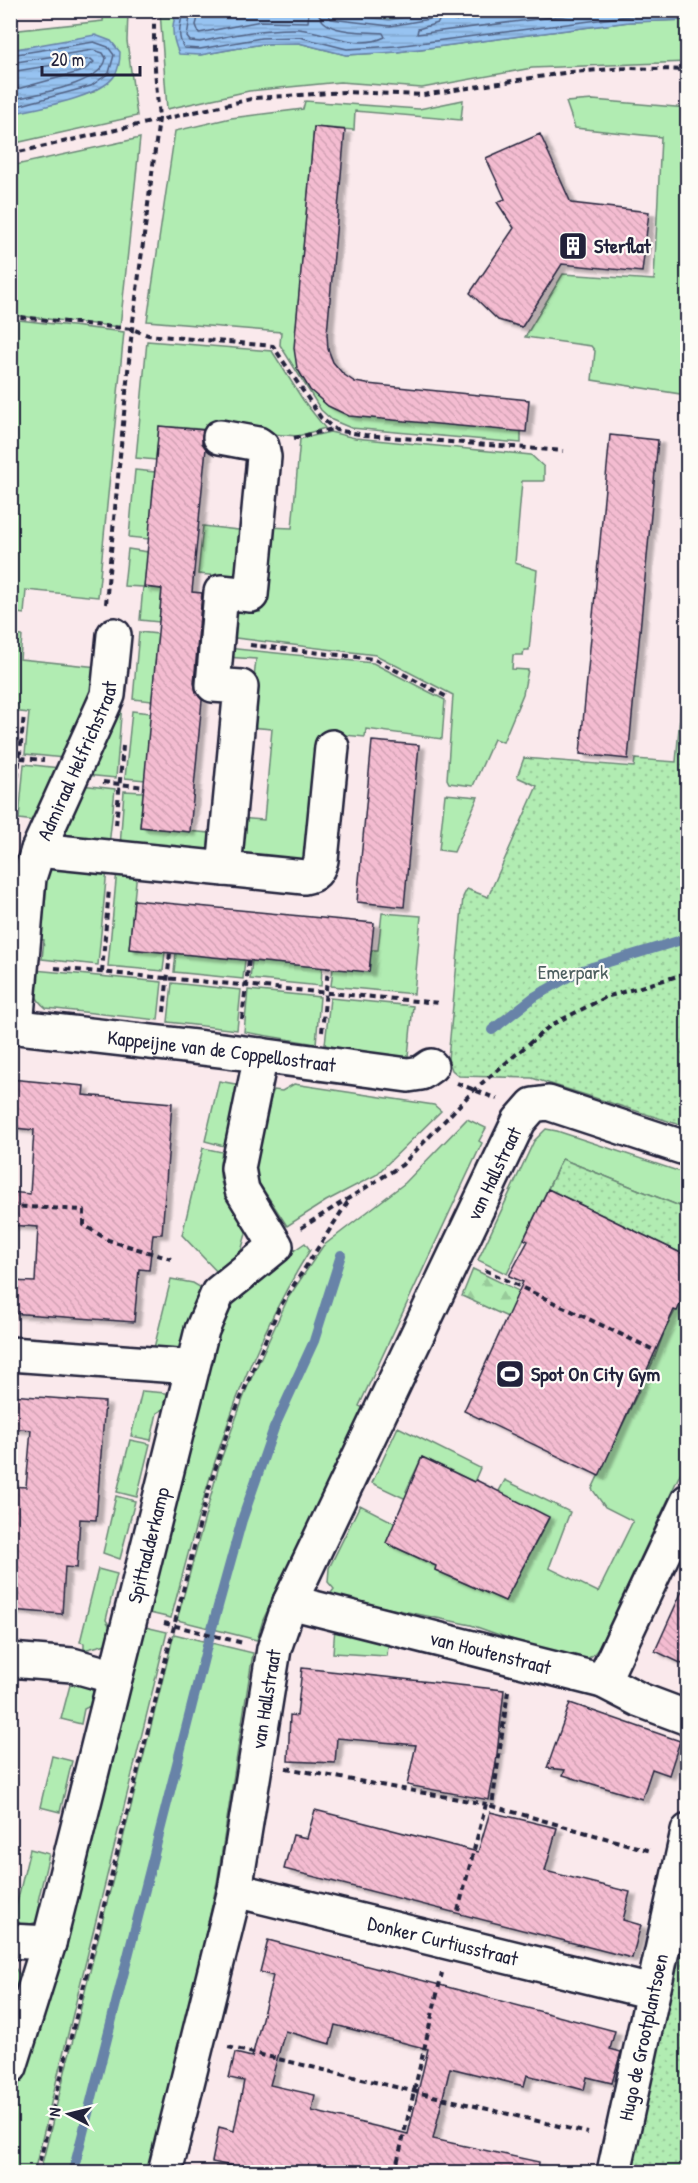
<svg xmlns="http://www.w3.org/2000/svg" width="698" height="2183" viewBox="0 0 698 2183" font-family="'Patrick Hand',sans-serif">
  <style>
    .grass { fill: #b1ecb2; stroke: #6a8776; stroke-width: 1.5 }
    .forest { fill: url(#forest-firs); stroke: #6a8776; stroke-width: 1.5 }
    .park { fill: url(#park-dots); stroke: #6a8776; stroke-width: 1.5 }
    .water { fill: url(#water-rules); stroke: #6883a8; stroke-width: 1.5 }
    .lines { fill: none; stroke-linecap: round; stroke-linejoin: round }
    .shore { stroke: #516284; stroke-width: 1.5 }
    .stream { stroke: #6883a8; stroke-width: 10 }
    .building { fill: url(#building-back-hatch); stroke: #22223b; stroke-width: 1.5; fill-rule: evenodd; filter: url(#shadow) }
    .minor-casing { stroke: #22223b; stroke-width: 38 }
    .path { stroke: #22223b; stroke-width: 4; stroke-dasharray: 6 4.5; stroke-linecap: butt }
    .minor { stroke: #fdfcf7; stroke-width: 33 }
    .labels { text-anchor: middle; stroke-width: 4.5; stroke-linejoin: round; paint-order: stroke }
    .poi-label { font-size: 20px; font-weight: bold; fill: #22223b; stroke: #fdfcf7; text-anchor: start }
    .street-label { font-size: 20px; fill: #22223b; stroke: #fdfcf7 }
    .park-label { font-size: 20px; fill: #4d5f5f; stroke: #fdfcf7 }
  </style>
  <defs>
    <pattern id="forest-firs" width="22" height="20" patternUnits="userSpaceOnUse" patternTransform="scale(1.5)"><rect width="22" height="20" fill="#b1ecb2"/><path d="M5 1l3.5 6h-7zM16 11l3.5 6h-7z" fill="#98ca9a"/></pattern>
    <pattern id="park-dots" width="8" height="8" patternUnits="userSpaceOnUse" patternTransform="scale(1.5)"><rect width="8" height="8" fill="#b1ecb2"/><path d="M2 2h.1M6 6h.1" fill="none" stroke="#98ca9a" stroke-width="1.8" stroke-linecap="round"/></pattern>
    <pattern id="water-rules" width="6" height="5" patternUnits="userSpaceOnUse" patternTransform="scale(1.5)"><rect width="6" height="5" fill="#97c3f1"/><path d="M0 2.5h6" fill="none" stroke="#82a7d0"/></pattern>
    <pattern id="building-back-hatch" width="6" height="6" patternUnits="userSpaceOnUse" patternTransform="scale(1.5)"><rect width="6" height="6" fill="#f4bcd1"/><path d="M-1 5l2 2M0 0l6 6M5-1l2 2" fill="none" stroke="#d1a1b4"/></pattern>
    <filter id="shadow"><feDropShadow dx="6" dy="4" stdDeviation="1.5" flood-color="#0004"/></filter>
  </defs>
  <rect width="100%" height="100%" fill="#fae9ec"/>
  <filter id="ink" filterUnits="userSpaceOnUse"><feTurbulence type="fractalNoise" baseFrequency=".0167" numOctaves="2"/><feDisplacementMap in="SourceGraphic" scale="12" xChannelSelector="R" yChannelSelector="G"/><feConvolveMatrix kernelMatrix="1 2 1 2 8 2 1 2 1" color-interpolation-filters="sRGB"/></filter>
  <g filter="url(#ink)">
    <path class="grass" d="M 104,11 L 128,11 L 127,41 L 137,116 L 11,144 L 11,114 L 94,92 L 35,46 L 11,50 L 10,31 L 103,21 Z
      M 160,11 L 179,11 L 174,17 L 200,55 L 262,44 L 299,43 L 346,55 L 397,52 L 629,22 L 687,20 L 687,62 L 532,68 L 422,88 L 340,82 L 249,91 L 167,109 Z
      M 317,11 L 443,11 L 389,20 Z
      M 463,100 L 461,120 L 355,111 L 354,130 L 314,127 L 296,330 L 297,356 L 306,378 L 521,431 L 521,443 L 351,428 L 332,420 L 321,410 L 280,345 L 281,332 L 147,321 L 175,131 L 231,118 L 303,109 L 305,101 L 419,109 Z
      M 593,100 L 687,108 L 687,395 L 592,380 L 595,351 L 591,346 L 525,337 L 563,274 L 654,280 L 661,137 L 575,128 L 566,102 Z
      M 140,138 L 120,327 L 11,315 L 11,166 Z
      M 10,319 L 124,332 L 98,597 L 26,590 L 24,614 L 10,612 Z
      M 147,341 L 272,351 L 303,400 L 325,428 L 298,436 L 159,426 L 156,460 L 136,458 Z
      M 330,432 L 355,438 L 531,455 L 544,467 L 544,481 L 522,481 L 515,563 L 537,570 L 529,650 L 524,650 L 523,655 L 513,655 L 512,669 L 528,670 L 523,694 L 503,742 L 494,739 L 473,786 L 449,783 L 447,779 L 453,695 L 376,655 L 227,637 L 230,610 L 260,612 L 267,527 L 292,528 L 300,439 Z
      M 135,470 L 155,472 L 149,539 L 129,537 Z
      M 203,526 L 247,531 L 243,578 L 198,574 Z
      M 128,549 L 148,552 L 144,587 L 162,589 L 159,622 L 140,620 L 143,587 L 124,586 Z
      M 139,632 L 158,634 L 152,701 L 133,699 Z
      M 10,635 L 22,636 L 20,659 L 98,667 L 97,685 L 64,758 L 25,754 L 29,713 L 11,711 Z
      M 227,648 L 373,663 L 445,700 L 442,739 L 366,729 L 365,737 L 323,733 L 309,864 L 236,857 L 239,818 L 264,820 L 272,729 L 249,727 L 256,659 L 225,657 Z
      M 123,691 L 116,778 L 86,775 Z
      M 132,711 L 151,713 L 145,780 L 125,778 Z
      M 24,764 L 59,768 L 35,821 L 19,819 Z
      M 81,785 L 115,789 L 109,846 L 57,839 Z
      M 124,791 L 143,792 L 140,827 L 221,834 L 212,857 L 120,847 Z
      M 445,794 L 478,797 L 454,852 L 439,850 Z
      M 50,865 L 107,869 L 98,965 L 42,959 L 44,940 L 35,939 L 41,874 Z
      M 117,870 L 137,871 L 129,949 L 165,952 L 163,971 L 108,966 Z
      M 382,913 L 421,916 L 414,994 L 331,986 L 333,968 L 369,971 L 371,950 L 378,950 Z
      M 176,953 L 245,960 L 243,979 L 174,972 Z
      M 252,961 L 322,967 L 321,986 L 250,979 Z
      M 34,970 L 162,982 L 158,1020 L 46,1008 C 32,997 33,987 34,970 Z
      M 172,983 L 241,990 L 237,1030 L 168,1022 Z
      M 248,990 L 320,997 L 316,1044 L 244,1032 Z
      M 330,998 L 413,1006 L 408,1056 L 394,1058 L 325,1045 Z
      M 219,1081 L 235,1084 L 237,1091 L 224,1146 L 205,1141 Z
      M 294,1084 L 434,1105 L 441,1111 L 376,1175 L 326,1201 L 287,1226 L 255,1177 L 254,1165 L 272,1094 L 274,1090 L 282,1091 Z
      M 467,1119 L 486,1128 L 479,1141 L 482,1143 L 359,1406 L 368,1410 L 360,1414 L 263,1620 L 257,1640 L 177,1620 L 220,1462 L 247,1388 L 288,1298 L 323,1246 L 405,1183 Z
      M 546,1129 L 557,1131 L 687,1174 L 687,1209 L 562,1159 L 507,1274 L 478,1260 L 534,1141 Z
      M 203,1148 L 222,1152 C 213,1190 232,1199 247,1230 L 240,1255 L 219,1274 L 182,1235 Z
      M 305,1243 L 310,1250 C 237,1365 205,1489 171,1618 L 145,1612 L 219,1316 L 252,1279 Z
      M 171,1279 L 193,1283 L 205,1290 L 183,1347 L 175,1353 L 152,1356 Z
      M 687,1289 L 687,1459 L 598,1649 C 590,1660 584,1661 571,1660 L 471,1625 L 329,1596 L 334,1589 L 328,1582 L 329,1568 L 360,1505 L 395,1523 L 386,1543 L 436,1566 L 435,1570 L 505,1601 L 549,1518 L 498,1493 L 505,1480 L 570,1512 L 549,1568 L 598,1592 L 633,1521 L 605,1507 L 592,1489 L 655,1357 L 665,1330 Z
      M 142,1391 L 166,1393 L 170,1399 L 169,1406 L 157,1413 L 151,1440 L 131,1436 Z
      M 398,1427 L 480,1468 L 474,1482 L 422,1457 L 406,1491 L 409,1494 L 406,1499 L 372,1483 Z
      M 130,1440 L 150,1444 L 137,1497 L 117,1492 Z
      M 116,1496 L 135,1501 L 120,1559 L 103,1553 Z
      M 98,1569 L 117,1574 L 106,1620 L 113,1632 L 106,1644 L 84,1650 L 84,1643 L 80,1642 Z
      M 141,1626 L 167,1632 L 34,2172 L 11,2172 L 11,2115 Z
      M 335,1627 L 389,1635 L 387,1656 L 333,1653 Z
      M 174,1634 L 253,1653 L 217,1883 L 152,2172 L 40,2172 Z
      M 78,1679 L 94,1692 L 96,1703 L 84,1709 L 81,1724 L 61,1719 L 70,1685 L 74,1685 Z
      M 52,1756 L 72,1761 L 60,1812 L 40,1807 Z
      M 30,1849 L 49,1854 L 38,1901 L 45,1912 L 37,1922 L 21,1927 L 19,1922 L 12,1923 Z
      M 10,1961 L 20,1975 L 14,1999 L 11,2001 Z"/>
    <path class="forest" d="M 473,1269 L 655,1357 L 644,1380 L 462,1296 Z"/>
    <path class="park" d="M 687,636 L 687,1127 L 532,1078 L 459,1076 L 452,1070 L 448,1059 L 463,897 L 467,889 L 488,897 L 537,786 L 517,777 L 524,758 L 634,767 L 635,759 L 676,762 Z
      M 562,1159 L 687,1209 L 687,1256 L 548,1189 Z
      M 687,1918 L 687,2172 L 630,2172 Z"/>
    <path class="water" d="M 317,10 L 389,20 L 443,10 L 687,10 L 688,20 L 629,22 L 397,52 L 346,55 L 299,43 L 262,44 L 200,55 L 179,54 C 173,40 169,23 179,11 Z
      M 95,35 L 111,41 L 120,52 C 120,60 119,68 115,75 C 101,98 36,108 11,114 L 11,50 Z"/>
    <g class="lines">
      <path class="shore" d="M 183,10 C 181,24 176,35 184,48 L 200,49 L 261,38 L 299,37 L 347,49 L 396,46 L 629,16 L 688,14
        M 191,10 L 187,37 L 190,41 L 200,42 C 232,35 264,28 298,29 C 327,31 356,51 385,37 L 383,33 C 364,31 320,35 318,10
        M 200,10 L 196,25 L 199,33 L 261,21 L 308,22 L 309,10
        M 326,10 L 331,19 L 390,26 L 430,19 L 435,10
        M 443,10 L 438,23 L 418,29 L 417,34 L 611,10
        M 452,10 L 451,19 L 454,21 L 539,10
        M 10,55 L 94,42 L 108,47 L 114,55 L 109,73 L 91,86 L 10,108
        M 10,63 L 93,50 L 103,53 L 106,58 C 103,85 34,94 10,100
        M 10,72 L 91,59 L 94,62 L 83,71 L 10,91"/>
      <path class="stream" d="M 492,1030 L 534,997 L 579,971 L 688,938
        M 73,2172 L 207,1646 L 242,1520 L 274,1428 L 314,1341 L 341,1255"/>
    </g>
    <path class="building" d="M 314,127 L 345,130 L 327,334 L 328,349 L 333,362 L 343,374 L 355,382 L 367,384 L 529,400 L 526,432 L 349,416 L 328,406 L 310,390 L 297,368 L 294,348 Z
      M 540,134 L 571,203 L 649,212 L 642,272 L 562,264 L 522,327 L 498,320 L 470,293 L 514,228 L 497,202 L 505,199 L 486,158 Z
      M 159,426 L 203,430 L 202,443 L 206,448 L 192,592 L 202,593 L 194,683 L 196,692 L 202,700 L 190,832 L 140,827 L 162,589 L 144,587 Z
      M 610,435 L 658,440 L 628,759 L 580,754 Z
      M 372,741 L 419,745 L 404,907 L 357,902 Z
      M 134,900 L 374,923 L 369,972 L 129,949 Z
      M 10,1079 L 84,1086 L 83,1095 L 172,1103 L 162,1234 L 153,1234 L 149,1270 L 139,1269 L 134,1322 L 10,1313 L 10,1281 L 35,1282 L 38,1227 L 10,1225 L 10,1192 L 30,1194 L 34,1130 L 14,1128 L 15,1114 L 10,1113 Z
      M 548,1189 L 687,1256 L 687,1289 L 677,1311 L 674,1310 L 599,1476 L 464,1411 L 523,1282 L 509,1276 L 528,1241 L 524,1239 Z
      M 10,1395 L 105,1402 L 96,1520 L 80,1519 L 77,1568 L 65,1567 L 62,1614 L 10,1610 L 10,1486 L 26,1487 L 31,1430 L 10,1428 Z
      M 422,1457 L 474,1482 L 476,1480 L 549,1517 L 505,1601 L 435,1570 L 436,1566 L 386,1543 Z
      M 687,1580 L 687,1666 L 655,1651 Z
      M 302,1668 L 504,1690 L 496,1763 L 489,1800 L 407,1785 L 416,1745 L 337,1738 L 335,1763 L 288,1761 L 290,1715 L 297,1716 Z
      M 570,1703 L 680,1741 L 669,1775 L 652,1769 L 642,1799 L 563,1775 L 565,1770 L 547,1768 Z
      M 315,1810 L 478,1852 L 490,1812 L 557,1828 L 545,1871 L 630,1892 L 623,1920 L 641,1925 L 632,1958 L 284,1869 L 293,1835 L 307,1838 Z
      M 268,1940 L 615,2031 L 610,2049 L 621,2052 L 612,2083 L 587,2077 L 584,2090 L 527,2075 L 524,2086 L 450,2068 L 433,2139 L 539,2162 L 538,2172 L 262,2172 L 212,2162 L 219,2127 L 234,2131 L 244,2081 L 229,2078 L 235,2053 L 252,2057 L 273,1976 L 260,1972 ZM 335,2025 L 428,2049 L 408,2134 L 312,2111 L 315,2095 L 270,2085 L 285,2031 L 330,2044 Z"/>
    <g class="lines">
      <g class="minor-casing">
        <g id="minor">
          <path d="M 220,437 L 258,444 L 262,447 L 264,457 L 251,595 L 221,592 L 213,685 L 241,687 L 224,869"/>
          <path d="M 38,850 L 304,877 C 315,875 318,871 321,860 L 332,747"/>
          <path id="s1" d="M 10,1026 L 221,1050 L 408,1075 L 421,1073 L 431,1066"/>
          <path id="s2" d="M 16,1026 L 29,878 L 38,850 L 108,695 L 114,635"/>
          <path d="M 10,1354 L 192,1367"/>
          <path id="s3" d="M 290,1602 L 603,1681 L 640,1700 L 688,1718"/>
          <path d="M 10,1660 L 72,1665 L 115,1677"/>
          <path d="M 603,1681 L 688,1501"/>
          <path id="s4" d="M 235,1890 L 652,1992"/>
          <path d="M 10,1941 L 49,1943"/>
          <path id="s5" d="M 10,2067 L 49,1943 L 202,1330 L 218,1293 L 276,1246 L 242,1190 L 238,1168 L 261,1055"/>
          <path id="s6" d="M 165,2172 L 235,1890 L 274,1649 L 290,1602 L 519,1121 L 533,1105 L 548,1103 L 688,1149"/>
          <path id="s7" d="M 614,2172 L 688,1831"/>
        </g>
      </g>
      <path class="path" d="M 10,154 L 256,98 L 345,92 L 423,95 L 570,72 L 629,68 L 688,70
        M 10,316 L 132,329 L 148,335 L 273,346 L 321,418 L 336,430 L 365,435 L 563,451
        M 294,438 L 333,429
        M 106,604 L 132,329 L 159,119 L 154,56 L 154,10
        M 250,645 L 374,659 L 449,698
        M 10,757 L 44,760
        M 103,782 L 144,787
        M 13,819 L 24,715
        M 116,825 L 123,746
        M 55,968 L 439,1003
        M 102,972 L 109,889
        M 164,1012 L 170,953
        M 242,1019 L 249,960
        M 322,1032 L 328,968
        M 457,1083 L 497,1099
        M 10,1206 L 84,1210 L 84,1225 L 108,1240 L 171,1259
        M 301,1228 L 402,1165 L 475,1089 L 551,1025 L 606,997 L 688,973
        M 485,1270 L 654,1350
        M 164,1623 L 243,1643
        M 508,1691 L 492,1806 L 651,1851
        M 286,1768 L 486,1804
        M 458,1911 L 486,1804 L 492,1806
        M 228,2047 L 588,2133
        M 37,2172 L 208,1491 L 231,1421 L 279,1308 L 349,1200
        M 395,2172 L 442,1973"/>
      <use href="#minor" class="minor"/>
    </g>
  </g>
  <defs>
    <g id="building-square" transform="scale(1.5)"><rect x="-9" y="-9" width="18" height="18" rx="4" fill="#22223b" stroke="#fdfcf7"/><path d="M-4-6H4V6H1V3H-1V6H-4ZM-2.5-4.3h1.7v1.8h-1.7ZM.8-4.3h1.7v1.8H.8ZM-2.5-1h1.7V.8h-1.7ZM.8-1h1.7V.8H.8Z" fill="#fff"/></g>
    <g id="stadium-square" transform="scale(1.5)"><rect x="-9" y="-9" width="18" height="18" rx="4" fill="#22223b" stroke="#fdfcf7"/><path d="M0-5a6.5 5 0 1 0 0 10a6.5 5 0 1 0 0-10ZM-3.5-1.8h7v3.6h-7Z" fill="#fff"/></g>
  </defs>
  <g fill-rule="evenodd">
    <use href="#building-square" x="573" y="246"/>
    <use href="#stadium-square" x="510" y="1374"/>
  </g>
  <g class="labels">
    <g class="poi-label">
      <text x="594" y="253">Sterflat</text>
      <text x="531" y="1381">Spot On City Gym</text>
    </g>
    <g class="street-label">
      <text dy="7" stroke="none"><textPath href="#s2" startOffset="276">Admiraal Helfrichstraat</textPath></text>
      <text dy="7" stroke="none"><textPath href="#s1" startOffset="213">Kappeijne van de Coppellostraat</textPath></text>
      <text dy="7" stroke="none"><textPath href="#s6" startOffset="1059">van Hallstraat</textPath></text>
      <text dy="7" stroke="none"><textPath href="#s5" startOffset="540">Spittaalderkamp</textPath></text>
      <text dy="7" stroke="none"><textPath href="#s3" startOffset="207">van Houtenstraat</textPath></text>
      <text dy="7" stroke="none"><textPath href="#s6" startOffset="484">van Hallstraat</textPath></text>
      <text dy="7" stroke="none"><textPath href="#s4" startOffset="214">Donker Curtiusstraat</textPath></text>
      <text dy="7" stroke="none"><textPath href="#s7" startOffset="138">Hugo de Grootplantsoen</textPath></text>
    </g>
    <g class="park-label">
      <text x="573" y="979">Emerpark</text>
    </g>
  </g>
  <rect width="698" height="2183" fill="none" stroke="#fdfcf7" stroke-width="36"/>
  <rect x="18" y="18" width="662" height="2147" fill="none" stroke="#22223b" stroke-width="2" filter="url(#ink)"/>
  <g transform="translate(69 2114) rotate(277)" stroke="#fdfcf7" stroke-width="4.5" paint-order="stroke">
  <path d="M0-4.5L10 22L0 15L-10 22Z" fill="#22223b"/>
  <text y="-9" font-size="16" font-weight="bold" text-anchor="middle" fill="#22223b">N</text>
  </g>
  <path d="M42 66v9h98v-9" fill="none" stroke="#22223b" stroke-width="3"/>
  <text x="51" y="66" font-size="18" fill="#22223b" stroke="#fdfcf7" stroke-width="4.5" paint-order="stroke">20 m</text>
</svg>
